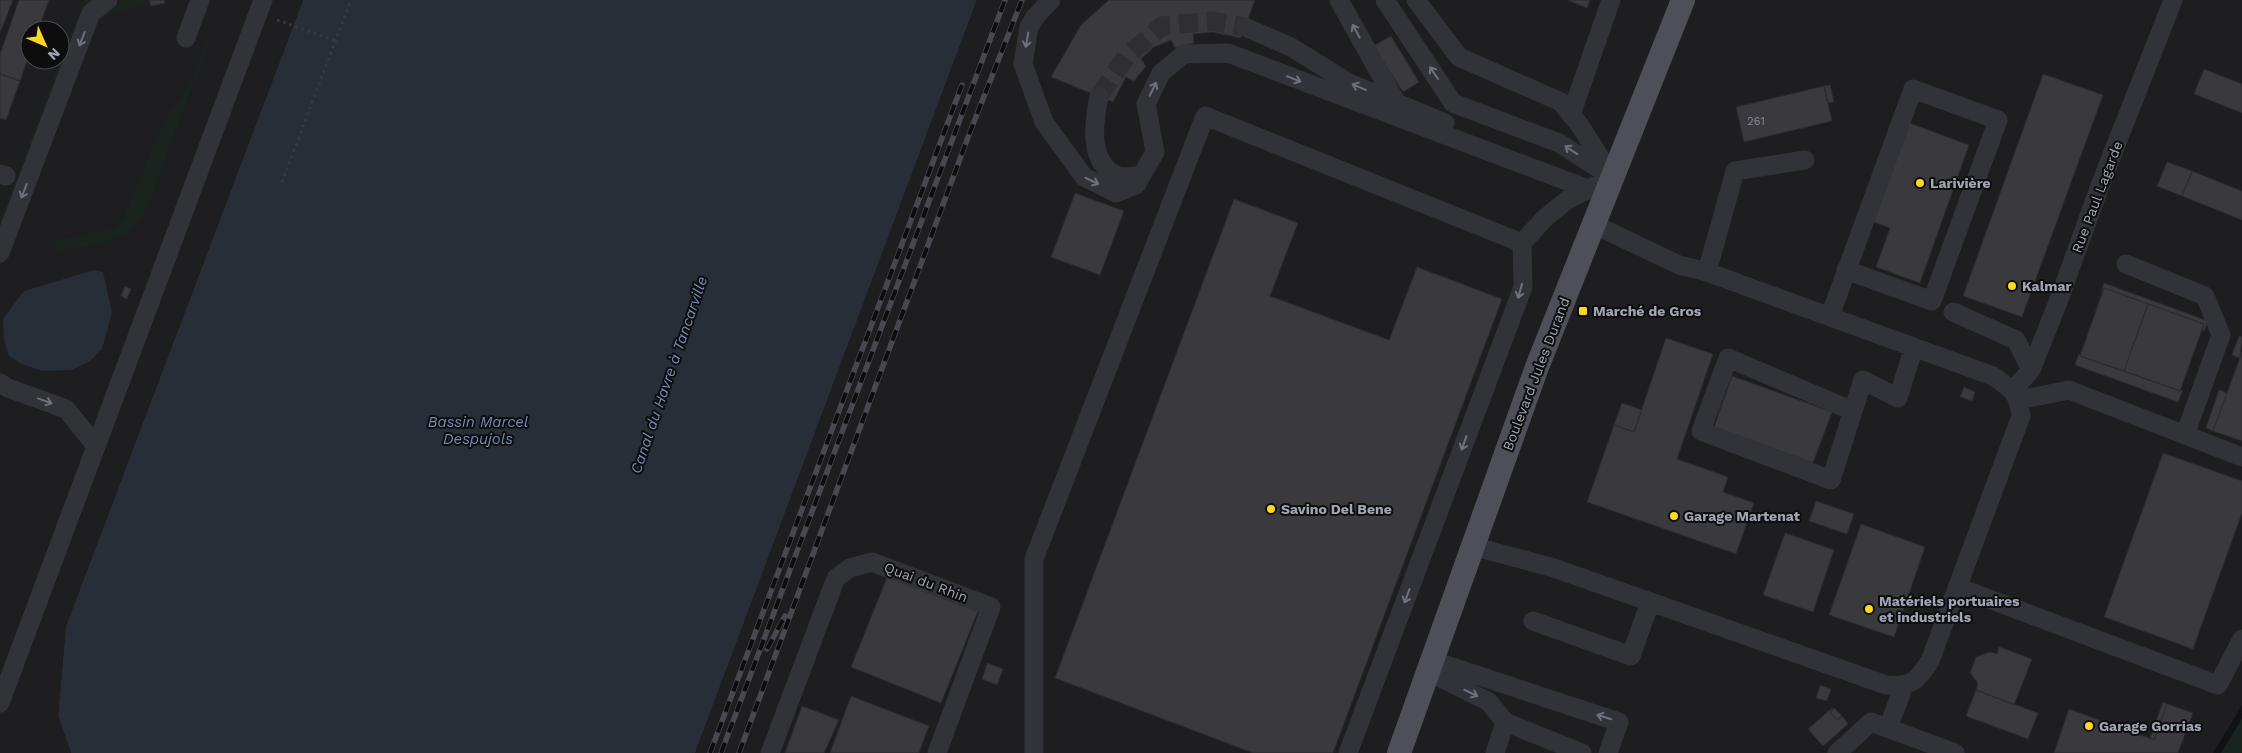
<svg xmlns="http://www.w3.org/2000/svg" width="2242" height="753" viewBox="0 0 2242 753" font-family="'Work Sans',sans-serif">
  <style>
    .built { fill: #1e1d20; fill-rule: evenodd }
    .green { fill: #1b231e }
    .water { fill: #272e38 }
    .building { fill: #39393e; stroke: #2c2b2f }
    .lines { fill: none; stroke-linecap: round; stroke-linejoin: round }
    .minor-tunnel { stroke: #2f2f33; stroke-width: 19; stroke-dasharray: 19 9; stroke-linecap: butt }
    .path { stroke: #383940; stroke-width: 3; stroke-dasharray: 2.5 4; stroke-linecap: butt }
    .minor { stroke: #323239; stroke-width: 19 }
    .major { stroke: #4e4f58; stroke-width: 24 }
    .rail-casing { stroke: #474850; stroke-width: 5.5 }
    .rail { stroke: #0d0d0e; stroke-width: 4; stroke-dasharray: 11; stroke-linecap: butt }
    .oneway { stroke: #70717d }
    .poi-dot { fill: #ffd71e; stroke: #0d0d0e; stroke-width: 2 }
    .labels { text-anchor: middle; stroke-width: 4; stroke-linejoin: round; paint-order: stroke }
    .number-label { font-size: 11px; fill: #888a97 }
    .poi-label { font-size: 14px; font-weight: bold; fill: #a2a5b5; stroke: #0d0d0e; text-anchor: start }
    .street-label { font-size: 14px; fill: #a2a5b5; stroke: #0d0d0e }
    .water-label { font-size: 15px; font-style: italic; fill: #758cb3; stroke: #0d0d0e }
  </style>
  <rect width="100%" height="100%" fill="#121113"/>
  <path class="built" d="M 0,0 L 303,0 L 66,626 L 58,716 L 71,753 L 0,753 ZM 30,30 L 60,30 L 60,60 L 30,60 Z
    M 977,0 L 2242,0 L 2242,705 L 2240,709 L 2213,753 L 695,753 Z"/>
  <path class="green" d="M 83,0 L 93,0 L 0,246 L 0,219 Z
    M 119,0 L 146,0 L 146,5 L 105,17 L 96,23 L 100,16 Z
    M 209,35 L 211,37 L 146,211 L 128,232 L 105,243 L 55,252 L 53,244 L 60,239 L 113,228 L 124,217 L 163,122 L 192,80 Z
    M 2242,719 L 2242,753 L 2221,753 L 2241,720 Z"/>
  <path class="water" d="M 303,0 L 977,0 L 695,753 L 71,753 L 58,716 L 66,626 Z
    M 94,270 L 103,272 L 112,312 L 102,349 L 89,362 L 71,370 L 43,371 L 21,364 L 9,356 L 4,340 L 3,319 L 24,291 Z"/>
  <path class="building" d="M 0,0 L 13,0 L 0,33 Z
    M 19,0 L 49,0 L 38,30 L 30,30 L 30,52 L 20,81 L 0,74 L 0,54 Z
    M 149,0 L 164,0 L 165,3 L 151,6 Z
    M 1109,0 L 1255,0 L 1241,38 L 1212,32 L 1193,34 L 1194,43 L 1175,48 L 1171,40 L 1154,47 L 1141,59 L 1146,66 L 1134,81 L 1126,77 L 1113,102 L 1051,77 L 1081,25 Z
    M 1567,0 L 1590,0 L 1587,8 Z
    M 1391,36 L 1419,82 L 1403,92 L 1373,46 Z
    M 2204,69 L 2242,84 L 2242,113 L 2194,94 Z
    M 0,74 L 20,81 L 6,120 L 0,118 Z
    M 2043,74 L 2103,95 L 2022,317 L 1963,296 Z
    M 1830,85 L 1834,102 L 1828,103 L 1824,86 Z
    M 1824,86 L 1832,121 L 1744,142 L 1736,107 Z
    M 1907,122 L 1969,145 L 1920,283 L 1876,267 L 1890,228 L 1871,221 Z
    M 2167,162 L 2192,171 L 2182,196 L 2157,186 Z
    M 2192,171 L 2242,191 L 2242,220 L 2182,196 Z
    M 1075,193 L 1124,211 L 1100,275 L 1051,257 Z
    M 1234,199 L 1298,223 L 1270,296 L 1389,340 L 1417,267 L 1502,299 L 1333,753 L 1253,753 L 1055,678 Z
    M 2104,283 L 2208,321 L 2204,331 L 2202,330 L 2204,324 L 2104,288 L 2101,293 Z
    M 125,286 L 131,289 L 127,299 L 121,296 Z
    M 2104,288 L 2148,304 L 2124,371 L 2080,356 Z
    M 2148,304 L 2204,324 L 2180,391 L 2124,371 Z
    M 2239,336 L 2242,337 L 2240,358 L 2232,355 Z
    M 1666,338 L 1713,354 L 1677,459 L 1728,477 L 1723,492 L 1754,503 L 1736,554 L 1587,502 L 1614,425 L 1634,432 Z
    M 2242,352 L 2242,441 L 2213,431 Z
    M 2079,353 L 2080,356 L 2180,391 L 2183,390 L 2178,402 L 2075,365 Z
    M 1732,376 L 1832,412 L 1813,463 L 1714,427 Z
    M 1964,387 L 1975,392 L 1972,401 L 1960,397 Z
    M 2219,390 L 2227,393 L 2213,431 L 2206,428 Z
    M 1622,403 L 1642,410 L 1634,432 L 1614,425 Z
    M 2163,453 L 2242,481 L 2242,513 L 2193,649 L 2104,617 Z
    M 1816,501 L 1854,514 L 1847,534 L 1809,521 Z
    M 1861,524 L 1925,547 L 1894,637 L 1829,615 Z
    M 1785,533 L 1834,550 L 1813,612 L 1763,595 Z
    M 888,575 L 978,611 L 941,703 L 851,667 Z
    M 1999,647 L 2032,659 L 2014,705 L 1976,690 L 1978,683 L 1970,673 L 1976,657 L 1990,652 L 1997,654 Z
    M 987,663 L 1003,669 L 997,685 L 982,679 Z
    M 1820,685 L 1831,689 L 1827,701 L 1816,698 Z
    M 1976,690 L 2038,713 L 2028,739 L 1966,716 Z
    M 851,696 L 929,726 L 919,753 L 830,753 Z
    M 2163,702 L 2167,704 L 2154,740 L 2150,738 Z
    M 2167,704 L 2193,713 L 2178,753 L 2054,753 L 2069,709 L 2154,740 Z
    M 802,706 L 839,720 L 824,753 L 785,753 Z
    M 1833,707 L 1830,712 L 1837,720 L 1842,716 L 1848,724 L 1823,746 L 1808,729 Z
    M 1834,708 L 1842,716 L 1837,720 L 1830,712 Z"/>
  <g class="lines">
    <path class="minor-tunnel" d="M 1099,96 L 1126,57 L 1162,26 L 1211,21 L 1245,27"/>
    <path class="path" d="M 277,20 L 336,41
      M 282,182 L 351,0"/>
    <path class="minor" d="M 1051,0 L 1035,17 L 1029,27 L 1023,64 L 1044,122 L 1084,177 L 1116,193 L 1136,185 L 1155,152 L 1146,104 L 1161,73 L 1184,54 L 1228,53 L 1588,189
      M 1339,0 L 1397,104
      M 1385,0 L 1453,103 L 1559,143 L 1612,177
      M 1416,0 L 1459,57 L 1561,102 L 1581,127 L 1609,172
      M 1245,27 L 1291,47 L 1349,83 L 1445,123
      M 186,38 L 200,0
      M 1099,96 C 1094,122 1087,163 1118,176 C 1124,178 1135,176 1142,175
      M 1571,115 L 1611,0
      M 0,174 L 6,176
      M 0,253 L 91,13 L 108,0
      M 2126,264 L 2205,296 L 2221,335 L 2185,435
      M 1707,272 L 1735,171 L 1805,160
      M 1953,312 L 2016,340 L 2031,370
      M 1830,316 L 1913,89 L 1998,120 L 1932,301 L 1846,270
      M 0,383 L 8,388 L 66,409 L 96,446
      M 2013,390 L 2031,370 L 2058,302 L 2101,183 L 2173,0
      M 2019,400 L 2069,390 L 2242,457
      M 1853,411 L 1831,480 L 1701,431 L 1728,358 L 1853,411 L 1863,380 L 1898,398 L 1914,347
      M 1472,546 L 1554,568 L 1886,685 C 1911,687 1916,682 1930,661 L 2021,416 C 2018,392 2012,389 1993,376 L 1707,272 L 1679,265 L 1593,224
      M 1957,587 L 2218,685 L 2242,639
      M 1533,621 L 1631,656 L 1650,602
      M 1431,660 L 1619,722 L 1608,753
      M 1427,671 L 1489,702 L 1505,722 L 1582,753
      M 0,703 L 263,0
      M 1888,728 L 1904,686
      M 770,753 L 836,578 L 850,568 L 872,562 L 991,607 L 937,753
      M 1034,753 L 1034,559 L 1205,116 L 1522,243 L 1545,218 L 1567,200 L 1612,177
      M 1348,753 L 1523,287 L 1522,243
      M 1495,753 L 1505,722
      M 1837,753 L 1871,722 L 1955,753"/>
    <path class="major" d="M 1399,753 L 1537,367 L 1683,0"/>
    <g class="rail-casing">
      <path id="rail" d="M 767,649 L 785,616
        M 710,753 L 962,85
        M 721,753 L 1005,0
        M 739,753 L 970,132 L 1022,0"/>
    </g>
    <use href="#rail" class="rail"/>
  </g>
  <defs><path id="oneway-shaft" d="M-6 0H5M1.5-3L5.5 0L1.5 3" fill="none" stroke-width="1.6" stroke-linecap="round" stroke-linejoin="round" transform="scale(1.25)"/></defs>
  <g class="oneway">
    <use href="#oneway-shaft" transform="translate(1356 31) rotate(-119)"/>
    <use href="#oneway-shaft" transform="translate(82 39) rotate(111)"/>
    <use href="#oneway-shaft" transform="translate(1027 40) rotate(100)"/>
    <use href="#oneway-shaft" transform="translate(1434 73) rotate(-124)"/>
    <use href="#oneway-shaft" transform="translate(1294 79) rotate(22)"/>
    <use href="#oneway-shaft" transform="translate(1359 87) rotate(-157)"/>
    <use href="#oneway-shaft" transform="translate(1153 89) rotate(-63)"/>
    <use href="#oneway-shaft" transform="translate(1571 150) rotate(-147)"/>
    <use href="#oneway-shaft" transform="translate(1092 181) rotate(26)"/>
    <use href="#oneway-shaft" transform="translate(24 191) rotate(111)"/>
    <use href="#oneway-shaft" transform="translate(1520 291) rotate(106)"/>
    <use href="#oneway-shaft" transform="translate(45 401) rotate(20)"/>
    <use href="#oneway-shaft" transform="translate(1464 443) rotate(110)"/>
    <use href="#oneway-shaft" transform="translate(1407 596) rotate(110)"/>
    <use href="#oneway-shaft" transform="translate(1471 693) rotate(26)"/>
    <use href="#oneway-shaft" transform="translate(1604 717) rotate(-162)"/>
  </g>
  <g class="poi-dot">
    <circle cx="1920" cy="183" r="5"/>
    <circle cx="2012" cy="286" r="5"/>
    <rect x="1578" y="306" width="10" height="10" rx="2.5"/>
    <circle cx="1271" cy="509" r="5"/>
    <circle cx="1674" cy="516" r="5"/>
    <circle cx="1869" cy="609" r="5"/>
    <circle cx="2089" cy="726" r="5"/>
  </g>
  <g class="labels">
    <g class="number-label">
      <text x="1756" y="125">261</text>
    </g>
    <g class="poi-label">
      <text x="1930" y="188">Larivière</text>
      <text x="2022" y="291">Kalmar</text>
      <text x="1593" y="316">Marché de Gros</text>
      <text x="1281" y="514">Savino Del Bene</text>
      <text x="1684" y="521">Garage Martenat</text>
      <text x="1879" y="606">Matériels portuaires<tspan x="1879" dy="16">et industriels</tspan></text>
      <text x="2099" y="731">Garage Gorrias</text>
    </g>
    <g class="street-label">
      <text transform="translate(2097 197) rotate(-69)" y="5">Rue Paul Lagarde</text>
      <text transform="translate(1536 374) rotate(-69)" y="5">Boulevard Jules Durand</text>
      <text transform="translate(926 582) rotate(21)" y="5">Quai du Rhin</text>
    </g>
    <g class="water-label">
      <text transform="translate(669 375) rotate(-71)" y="5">Canal du Havre à Tancarville</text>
      <text x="478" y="427">Bassin Marcel<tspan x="478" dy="17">Despujols</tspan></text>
    </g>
  </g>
  <g transform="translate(45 45) rotate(135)"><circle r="24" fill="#0d0d0e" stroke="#494a51"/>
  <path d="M0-4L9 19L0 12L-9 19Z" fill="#ffd71e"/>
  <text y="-8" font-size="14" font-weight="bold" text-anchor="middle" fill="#a2a5b5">N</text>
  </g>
</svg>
